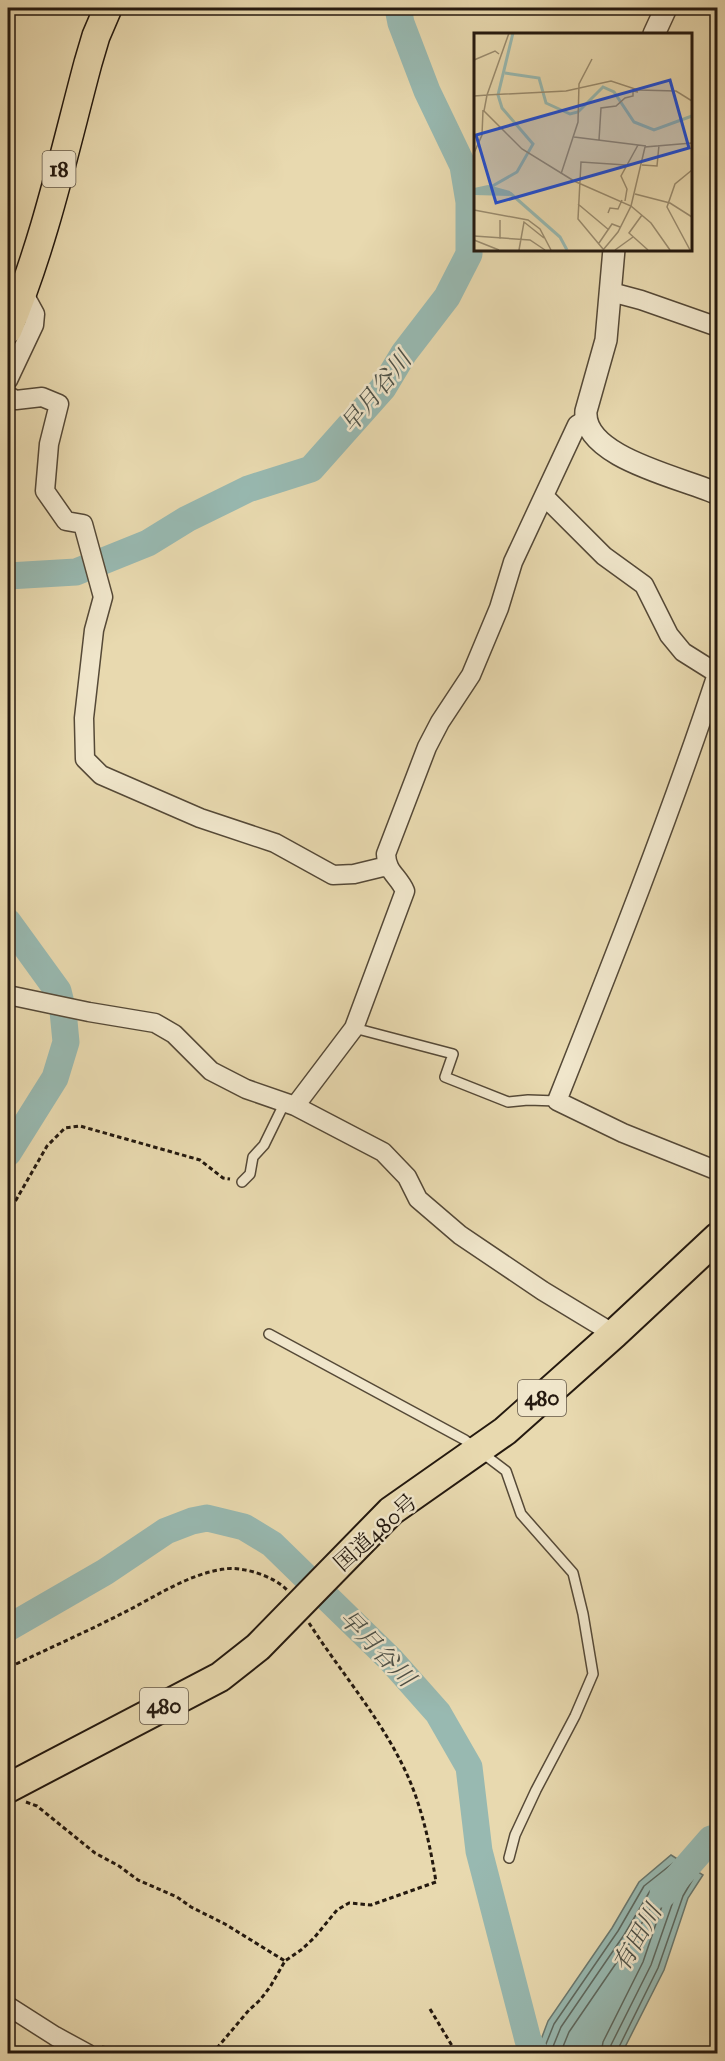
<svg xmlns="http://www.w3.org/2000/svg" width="725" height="2061" viewBox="0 0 725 2061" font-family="'IM FELL Great Primer','Noto Serif JP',serif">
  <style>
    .water { fill: #98b9b1; stroke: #6a7970; stroke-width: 1.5 }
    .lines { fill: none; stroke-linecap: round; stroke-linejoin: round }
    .shore { stroke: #5e6960; stroke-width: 1.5 }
    .river { stroke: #98b9b1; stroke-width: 27 }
    .service-casing { stroke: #554937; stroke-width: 12 }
    .minor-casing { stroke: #554937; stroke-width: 21 }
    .tertiary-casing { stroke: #554937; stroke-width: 24 }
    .primary-casing { stroke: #24190f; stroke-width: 30 }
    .trunk-casing { stroke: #24190f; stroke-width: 32 }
    .path { stroke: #24190f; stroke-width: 3; stroke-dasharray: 4.5 3; stroke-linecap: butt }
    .service { stroke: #f0e6cb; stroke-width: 9 }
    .minor { stroke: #f0e6cb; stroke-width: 18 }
    .tertiary { stroke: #f0e6cb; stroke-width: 21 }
    .primary { stroke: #e8d9af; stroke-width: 27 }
    .trunk { stroke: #e8d9af; stroke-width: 28 }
    .labels { text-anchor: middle; stroke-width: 5; stroke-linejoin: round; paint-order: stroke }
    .shield { fill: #f0e6cb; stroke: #615647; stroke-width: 1.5 }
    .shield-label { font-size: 21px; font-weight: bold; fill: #24190f }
    .street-label { font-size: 22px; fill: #24190f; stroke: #f0e6cb }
    .water-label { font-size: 24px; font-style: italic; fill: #4d5148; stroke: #f0e6cb }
    .inset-river { fill: none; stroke: #98b9b1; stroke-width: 3 }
    .inset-road { fill: none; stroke: #9a8c6f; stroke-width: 1.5 }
    .view { fill: #1d4ed8; fill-opacity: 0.15; stroke: #1d4ed8; stroke-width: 3 }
    .inset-edge { fill: none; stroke: #24190f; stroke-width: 3 }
  </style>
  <rect width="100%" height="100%" fill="#e8d9af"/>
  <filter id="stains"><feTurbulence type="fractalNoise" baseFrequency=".00333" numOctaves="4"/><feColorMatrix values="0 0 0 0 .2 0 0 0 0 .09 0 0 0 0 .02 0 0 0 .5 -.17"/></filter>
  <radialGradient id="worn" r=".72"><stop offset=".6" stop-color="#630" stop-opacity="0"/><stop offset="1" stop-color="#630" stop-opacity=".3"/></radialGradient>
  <path class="water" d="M 671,1855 L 703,1875 L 688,1898 L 664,1970 L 622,2053 L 536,2053 L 548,2021 L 612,1928 L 639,1882 Z"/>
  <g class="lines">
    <path class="shore" d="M 542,2054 L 554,2024 L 618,1931 L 644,1886 L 673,1863 L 692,1876 L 693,1879 L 683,1896 L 658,1968 L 618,2049 L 618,2054
      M 550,2054 L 561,2027 L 624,1935 L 650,1891 L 674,1873 L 682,1878 L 683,1881 L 676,1893 L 651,1965 L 611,2045 L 610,2054
      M 560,2054 L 569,2032 L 632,1940 L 657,1897 L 663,1893 L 665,1897 L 643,1962 L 603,2042 L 601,2054"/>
    <path class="river" d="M 8,576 L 76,572 L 148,543 L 187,519 L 248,489 L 311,469 L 383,388 L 404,353 L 447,297 L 469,254 L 469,202 L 463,166 L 427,91 L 401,23 L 398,8
      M 8,922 L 58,991 L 63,1011 L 66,1042 L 55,1078 L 8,1153
      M 8,1628 L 105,1572 L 166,1531 L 192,1521 L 207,1518 L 244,1527 L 272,1544 L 391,1660 L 438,1713 L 469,1767 L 479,1851 L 528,2040 L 536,2054
      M 663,1894 L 711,1839 L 718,1837"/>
    <g class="service-casing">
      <path id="service" d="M 354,1028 L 453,1054 L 445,1077 L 508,1102 L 528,1100 L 557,1101
        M 242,1182 L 250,1174 L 253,1157 L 264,1145 L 285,1102
        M 269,1334 L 465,1440 L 506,1471 L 521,1514 L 573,1573 L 583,1614 L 593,1674 L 575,1716 L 536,1790 L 515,1835 L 509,1858"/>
    </g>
    <g class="minor-casing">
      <path id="minor" d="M 611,292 L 641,300 L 718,327
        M 8,380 L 34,325 L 35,314 L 23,292
        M 8,396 L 16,400 L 42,397 L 59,404 L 49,444 L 45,491 L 66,521 L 83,524 L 103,597 L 94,630 L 84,718 L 85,759 L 101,775 L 200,818 L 275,843 L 333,875 L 354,874 L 387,866
        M 545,497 L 604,556 L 644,585 L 669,635 L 683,652 L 718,674
        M 717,674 C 669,819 613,960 557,1101 L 623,1133 L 718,1171
        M 8,995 L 89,1012 L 155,1023 L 174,1034 L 211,1071 L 246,1089 L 295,1106 L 383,1152 L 407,1177 L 418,1199 L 460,1235 L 543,1291 L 614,1334
        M 295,1106 L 354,1028 L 405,891 C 398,875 387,873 386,854 L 427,747 L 440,722 L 471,675 L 499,608 L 513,562 L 577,425 L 585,420
        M 8,2006 L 55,2036 L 88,2054"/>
    </g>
    <g class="tertiary-casing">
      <path id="tertiary" d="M 654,34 L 666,8
        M 614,249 L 606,340 L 586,411 C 582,458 684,478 718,494"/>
    </g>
    <g class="primary-casing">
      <path id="primary" d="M 8,330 C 44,245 64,153 88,63 L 96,36 L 108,8"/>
    </g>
    <g class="trunk-casing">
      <path id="trunk" d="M 8,1788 L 220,1677 L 258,1647 L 391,1511 L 505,1431 L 614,1334 L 718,1237"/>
    </g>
    <path class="path" d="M 8,1214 L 47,1146 L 65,1128 L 80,1126 L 200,1160 L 223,1178 L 230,1179
      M 16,1664 C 52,1647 88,1631 123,1613 C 155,1597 188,1574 224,1569 C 242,1566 274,1576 287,1590
      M 26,1802 L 37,1806 L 95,1853 L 119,1866 L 138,1880 L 177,1897 L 191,1907 L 225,1924 L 285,1961
      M 430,2009 L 457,2054
      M 102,2047 L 147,2054
      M 212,2054 L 249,2010 L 260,2000 L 270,1987 L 285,1961 L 301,1950 L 314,1938 L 337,1910 L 349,1903 L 371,1905 L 436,1882 C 430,1844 421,1802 403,1766 C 378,1715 340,1671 309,1623"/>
    <use href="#service" class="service"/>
    <use href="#minor" class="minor"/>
    <use href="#tertiary" class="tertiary"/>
    <use href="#primary" class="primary"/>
    <use href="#trunk" class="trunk"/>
  </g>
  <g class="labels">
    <g class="shield">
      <rect x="42.5" y="151" width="33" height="36" rx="4.5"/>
      <rect x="518" y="1380" width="48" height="36" rx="4.5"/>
      <rect x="140" y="1688" width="48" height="36" rx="4.5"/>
    </g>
    <g class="shield-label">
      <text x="59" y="176">18</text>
      <text x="542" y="1405">480</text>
      <text x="164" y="1713">480</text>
    </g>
    <g class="street-label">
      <text transform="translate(375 1532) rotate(-42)" y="8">国道480号</text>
    </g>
    <g class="water-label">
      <text transform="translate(376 392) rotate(-51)" y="8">早月谷川</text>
      <text transform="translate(377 1648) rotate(46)" y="8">早月谷川</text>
      <text transform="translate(637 1938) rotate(-60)" y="8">有田川</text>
    </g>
  </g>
  <g transform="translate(474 33)">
    <rect width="218" height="218" fill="#e8d9af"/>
    <path d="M 14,152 L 36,158 L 39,163 L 0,162 L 0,155 Z" fill="#98b9b1"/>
    <path class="inset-river" d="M 31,40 L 65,45 L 72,70 L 96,81 L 104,79 L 129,54 L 140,59 L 160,89 L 180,97 L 218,83M 15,155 L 43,139 L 59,111 L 28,75 L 24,62 L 39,0M 36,160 L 86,204 L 93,217"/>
    <path class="inset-road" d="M 35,0 L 13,62 L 92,58 L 137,48 L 164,57 L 202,58 L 218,68M 0,27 L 21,18 L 25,21M 0,63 L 13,62 L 10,78 L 48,116 L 100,148 L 157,173 L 144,199 L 129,217M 100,104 L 172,113M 125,107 L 127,75 L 142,73 L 151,65 L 159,63 L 159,58 L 164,59M 0,120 L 8,102 L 9,77M 168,132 L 183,133 L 185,112M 87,141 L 104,89 L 105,51 L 118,26M 161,161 L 196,170 L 218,184M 151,168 L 153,156 L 147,143 L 164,112M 104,171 L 135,197M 0,177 L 54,187 L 66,196 L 77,217M 134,180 L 136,175 L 144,176 L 148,167M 168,182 L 155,200 L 174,217M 26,187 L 26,206M 0,203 L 56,207 L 71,217M 0,207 L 25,217M 125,210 L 138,191 L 146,194M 129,216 L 104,186 L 107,129 L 152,132M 45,217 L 50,189 L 70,205M 141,217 L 159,204M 196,217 L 177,190 L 157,173 L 171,114 L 218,110M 216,217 L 193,174 L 201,151 L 218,137"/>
    <path class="view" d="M 196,47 L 215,115 L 22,170 L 2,102 Z"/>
    <rect width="218" height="218" class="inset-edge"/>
  </g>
  <rect width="725" height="2061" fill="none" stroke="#e8d9af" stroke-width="30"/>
  <rect x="9" y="9" width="707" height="2043" fill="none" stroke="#24190f" stroke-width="3"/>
  <rect x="15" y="15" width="695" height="2031" fill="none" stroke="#24190f" stroke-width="1.5"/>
  <rect width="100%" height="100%" filter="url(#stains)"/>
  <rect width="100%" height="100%" fill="url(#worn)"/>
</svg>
